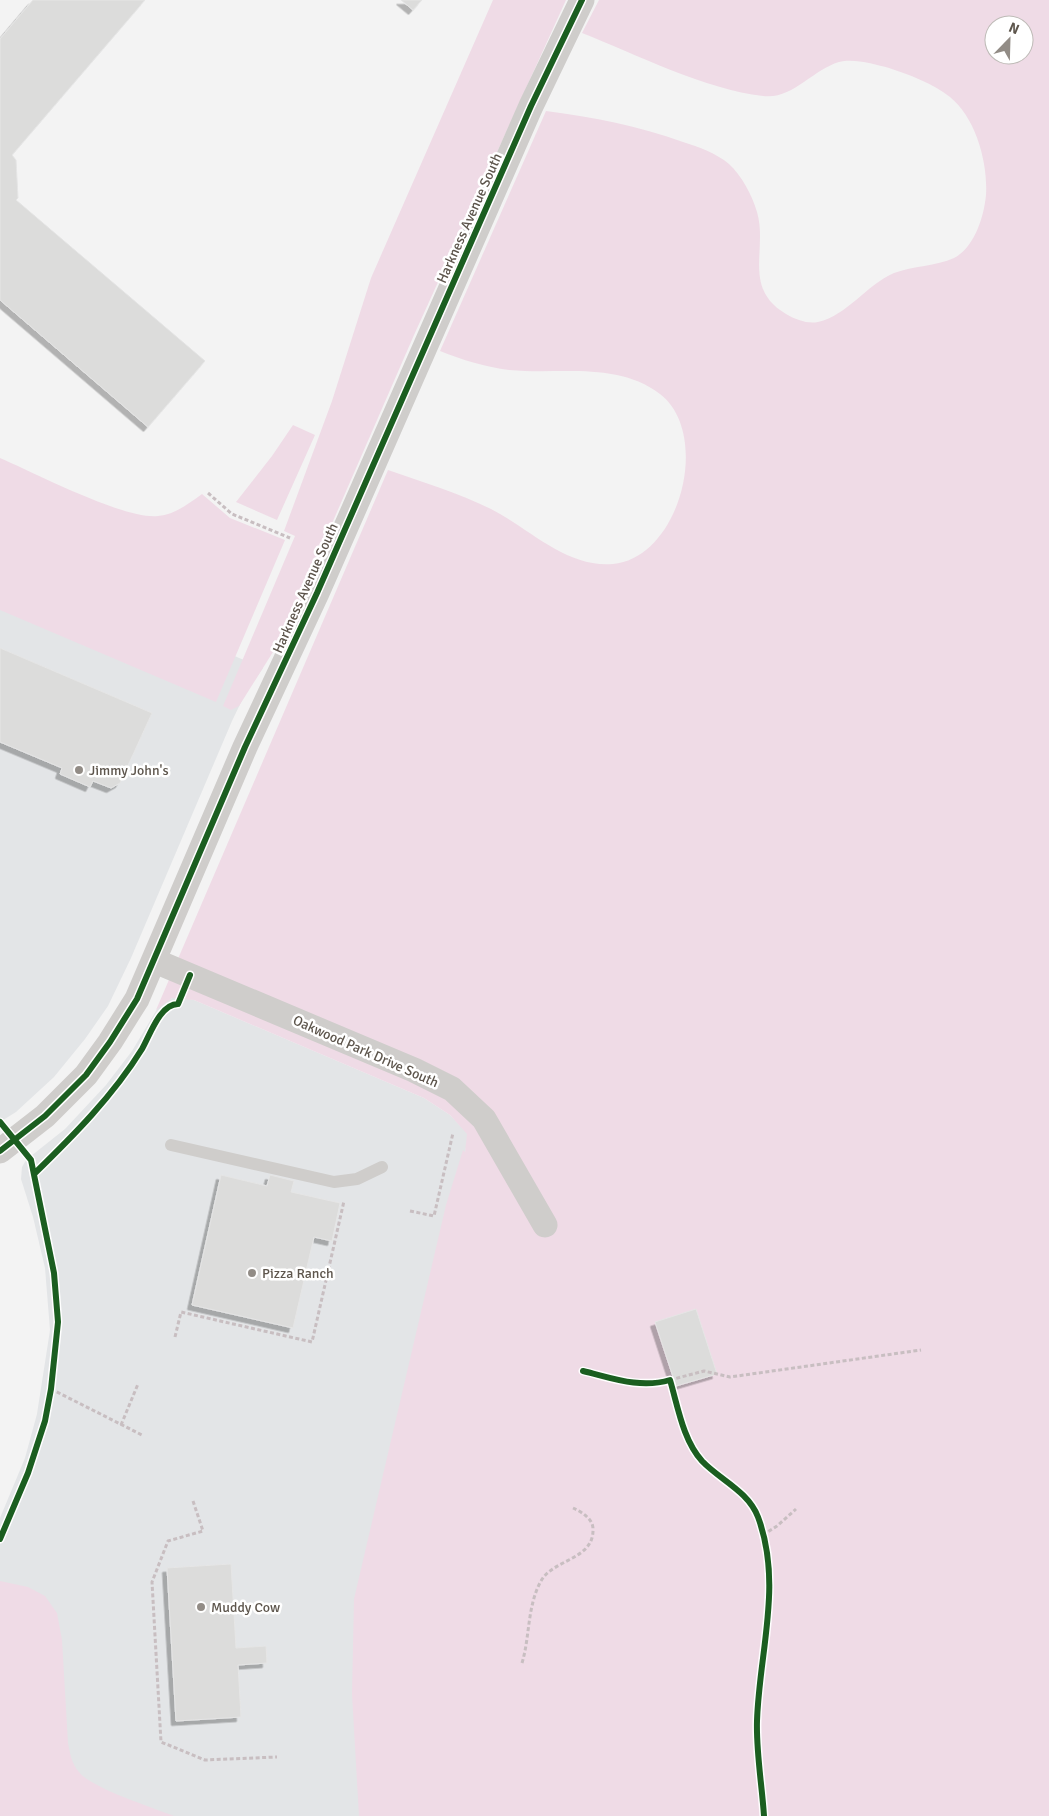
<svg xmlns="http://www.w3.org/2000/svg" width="1049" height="1816" viewBox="0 0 1049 1816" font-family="Signika,sans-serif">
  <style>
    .commercial { fill: #e3e5e7 }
    .green { fill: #efdbe6; fill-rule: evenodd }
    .building { fill: #dcdcdb; stroke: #e5e5e5; filter: url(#shadow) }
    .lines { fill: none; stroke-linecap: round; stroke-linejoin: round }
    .path { stroke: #c8bec1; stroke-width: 3; stroke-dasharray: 4 2.5; stroke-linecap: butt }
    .lane { stroke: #cfcdcb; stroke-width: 12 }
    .street { stroke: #cfcdcb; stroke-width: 25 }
    .cycleway-casing { stroke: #fff; stroke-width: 9 }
    .cycleway { stroke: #1b5e20; stroke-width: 6 }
    .poi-dot { fill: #928c86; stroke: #fff; stroke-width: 2 }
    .labels { text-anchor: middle; stroke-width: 5; stroke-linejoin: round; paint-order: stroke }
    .street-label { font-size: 14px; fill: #5d554c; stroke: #fff }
    .poi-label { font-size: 14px; fill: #5d554c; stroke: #fff; text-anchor: start }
  </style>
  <defs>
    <filter id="shadow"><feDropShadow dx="-4.5" dy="4.5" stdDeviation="0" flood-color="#0004"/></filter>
  </defs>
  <rect width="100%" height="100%" fill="#f3f3f3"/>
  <path class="commercial" d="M 0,558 L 263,668 L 245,694 L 232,721 L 131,958 L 108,1006 L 85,1039 L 54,1077 L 16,1112 L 0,1122 Z
    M 181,997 L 194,1000 L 424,1098 L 450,1115 L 469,1135 L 357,1612 L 367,1816 L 0,1816 L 0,1518 L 25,1458 L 37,1414 L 50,1330 L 45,1268 L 33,1217 L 21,1179 L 22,1167 L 26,1160 L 65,1129 L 106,1085 L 132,1051 L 159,1006 L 172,998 Z"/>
  <path class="green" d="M 493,0 L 566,0 L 414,335 L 283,636 L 239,706 L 231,710 L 223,706 L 295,536 L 284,531 L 332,401 L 371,278 Z
    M 599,0 L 1049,0 L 1049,1816 L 359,1816 L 352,1694 L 354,1599 L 446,1205 L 463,1150 L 465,1152 L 467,1134 L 450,1115 L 424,1098 L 194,1000 L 172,998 L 156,1010 L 388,470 C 423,482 458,493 491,509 C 530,529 566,568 613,564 C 680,558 712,434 660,394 C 616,361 560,375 509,370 C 486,367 462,360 440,351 L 546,111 C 594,117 638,126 683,142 C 699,147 716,153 729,164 C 742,176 752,195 757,212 C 768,249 742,288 786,314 C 796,320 808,324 818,322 C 848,315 866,285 894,273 C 913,266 936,266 954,258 C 975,247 984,216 986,195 C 988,163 976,118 950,97 C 932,83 910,75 889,68 C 875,64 853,58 839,62 C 812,70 792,100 763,96 C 707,90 635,54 582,33 ZM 994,25 L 1024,25 L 1024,55 L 994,55 Z
    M 293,425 L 315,435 L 277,520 L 236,502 L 272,456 Z
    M 0,458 C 35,473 125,520 158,516 C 176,514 188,504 202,494 L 230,518 L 285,540 L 216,702 L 0,610 Z
    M 0,1581 L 28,1587 L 45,1596 L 57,1613 L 62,1640 L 68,1743 C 70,1754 72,1764 79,1772 C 91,1788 154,1808 174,1816 L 0,1816 Z"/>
  <path class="building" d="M 33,0 L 145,0 L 12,155 L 16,160 L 18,198 L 16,200 L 205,361 L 148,427 L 0,300 L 0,39 Z
    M 401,0 L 422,0 L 413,10 Z
    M 0,648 L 152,713 L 120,783 L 111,788 L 93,781 L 90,787 L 60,774 L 62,768 L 0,742 Z
    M 221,1175 L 267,1186 L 270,1175 L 294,1181 L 291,1192 L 340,1203 L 332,1241 L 314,1237 L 293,1328 L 192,1305 Z
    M 696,1309 L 717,1374 L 676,1386 L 655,1322 Z
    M 231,1564 L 236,1648 L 266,1646 L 267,1663 L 238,1665 L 241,1717 L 176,1721 L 167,1568 Z"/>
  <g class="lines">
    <path class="path" d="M 208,493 L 232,514 L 290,538
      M 410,1211 L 434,1216 L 453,1133
      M 175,1337 L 181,1312 L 312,1342 L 344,1201
      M 670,1380 L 704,1371 L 730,1377 L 921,1350
      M 51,1389 L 142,1435
      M 121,1425 L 138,1384
      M 193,1501 L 203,1531 L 168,1541 L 152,1582 L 161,1742 L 205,1760 L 277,1757
      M 763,1535 L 777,1526 L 796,1509
      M 522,1663 C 530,1637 527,1606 541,1581 C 553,1559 594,1560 593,1529 C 593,1519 582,1512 573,1508"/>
    <path class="lane" d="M 171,1145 L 334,1182 L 357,1179 L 382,1167"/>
    <path class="street" d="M 155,961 L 414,1070 L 452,1089 L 484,1119 L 545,1225
      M 0,1151 L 45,1116 L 86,1075 L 110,1042 L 137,999 L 245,747 L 317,593 L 531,106 L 582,0"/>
    <g class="cycleway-casing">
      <path id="cycleway" d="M 0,1122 L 31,1160 L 54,1273 L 58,1322 L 51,1389 L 45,1421 L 28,1473 L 0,1539
        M 0,1151 L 45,1116 L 86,1075 L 110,1042 L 137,999 L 245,747 L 317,593 L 531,106 L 582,0
        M 34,1174 C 73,1136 113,1096 142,1049 C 150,1035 160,1004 178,1004 L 190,975
        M 583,1371 C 612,1378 640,1389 670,1380 C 678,1407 683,1440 702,1461 C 720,1480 748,1491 758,1517 C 783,1584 759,1653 757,1721 C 756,1752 762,1785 764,1816"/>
    </g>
    <use href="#cycleway" class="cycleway"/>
  </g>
  <g class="poi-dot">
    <circle cx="79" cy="770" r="5"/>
    <circle cx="252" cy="1273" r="5"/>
    <circle cx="201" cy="1607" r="5"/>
  </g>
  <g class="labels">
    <g class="street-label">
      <text transform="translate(469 218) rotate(-66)" y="5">Harkness Avenue South</text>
      <text transform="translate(305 588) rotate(-66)" y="5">Harkness Avenue South</text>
      <text transform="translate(366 1051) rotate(24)" y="5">Oakwood Park Drive South</text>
    </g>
    <g class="poi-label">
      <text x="89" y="775">Jimmy John's</text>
      <text x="262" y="1278">Pizza Ranch</text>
      <text x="211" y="1612">Muddy Cow</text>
    </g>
  </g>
  <g transform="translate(1009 40) rotate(23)"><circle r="24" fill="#ffffff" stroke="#bebbb7"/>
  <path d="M0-4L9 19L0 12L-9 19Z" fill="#928c86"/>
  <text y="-8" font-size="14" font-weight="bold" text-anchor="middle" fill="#5d554c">N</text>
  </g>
</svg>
